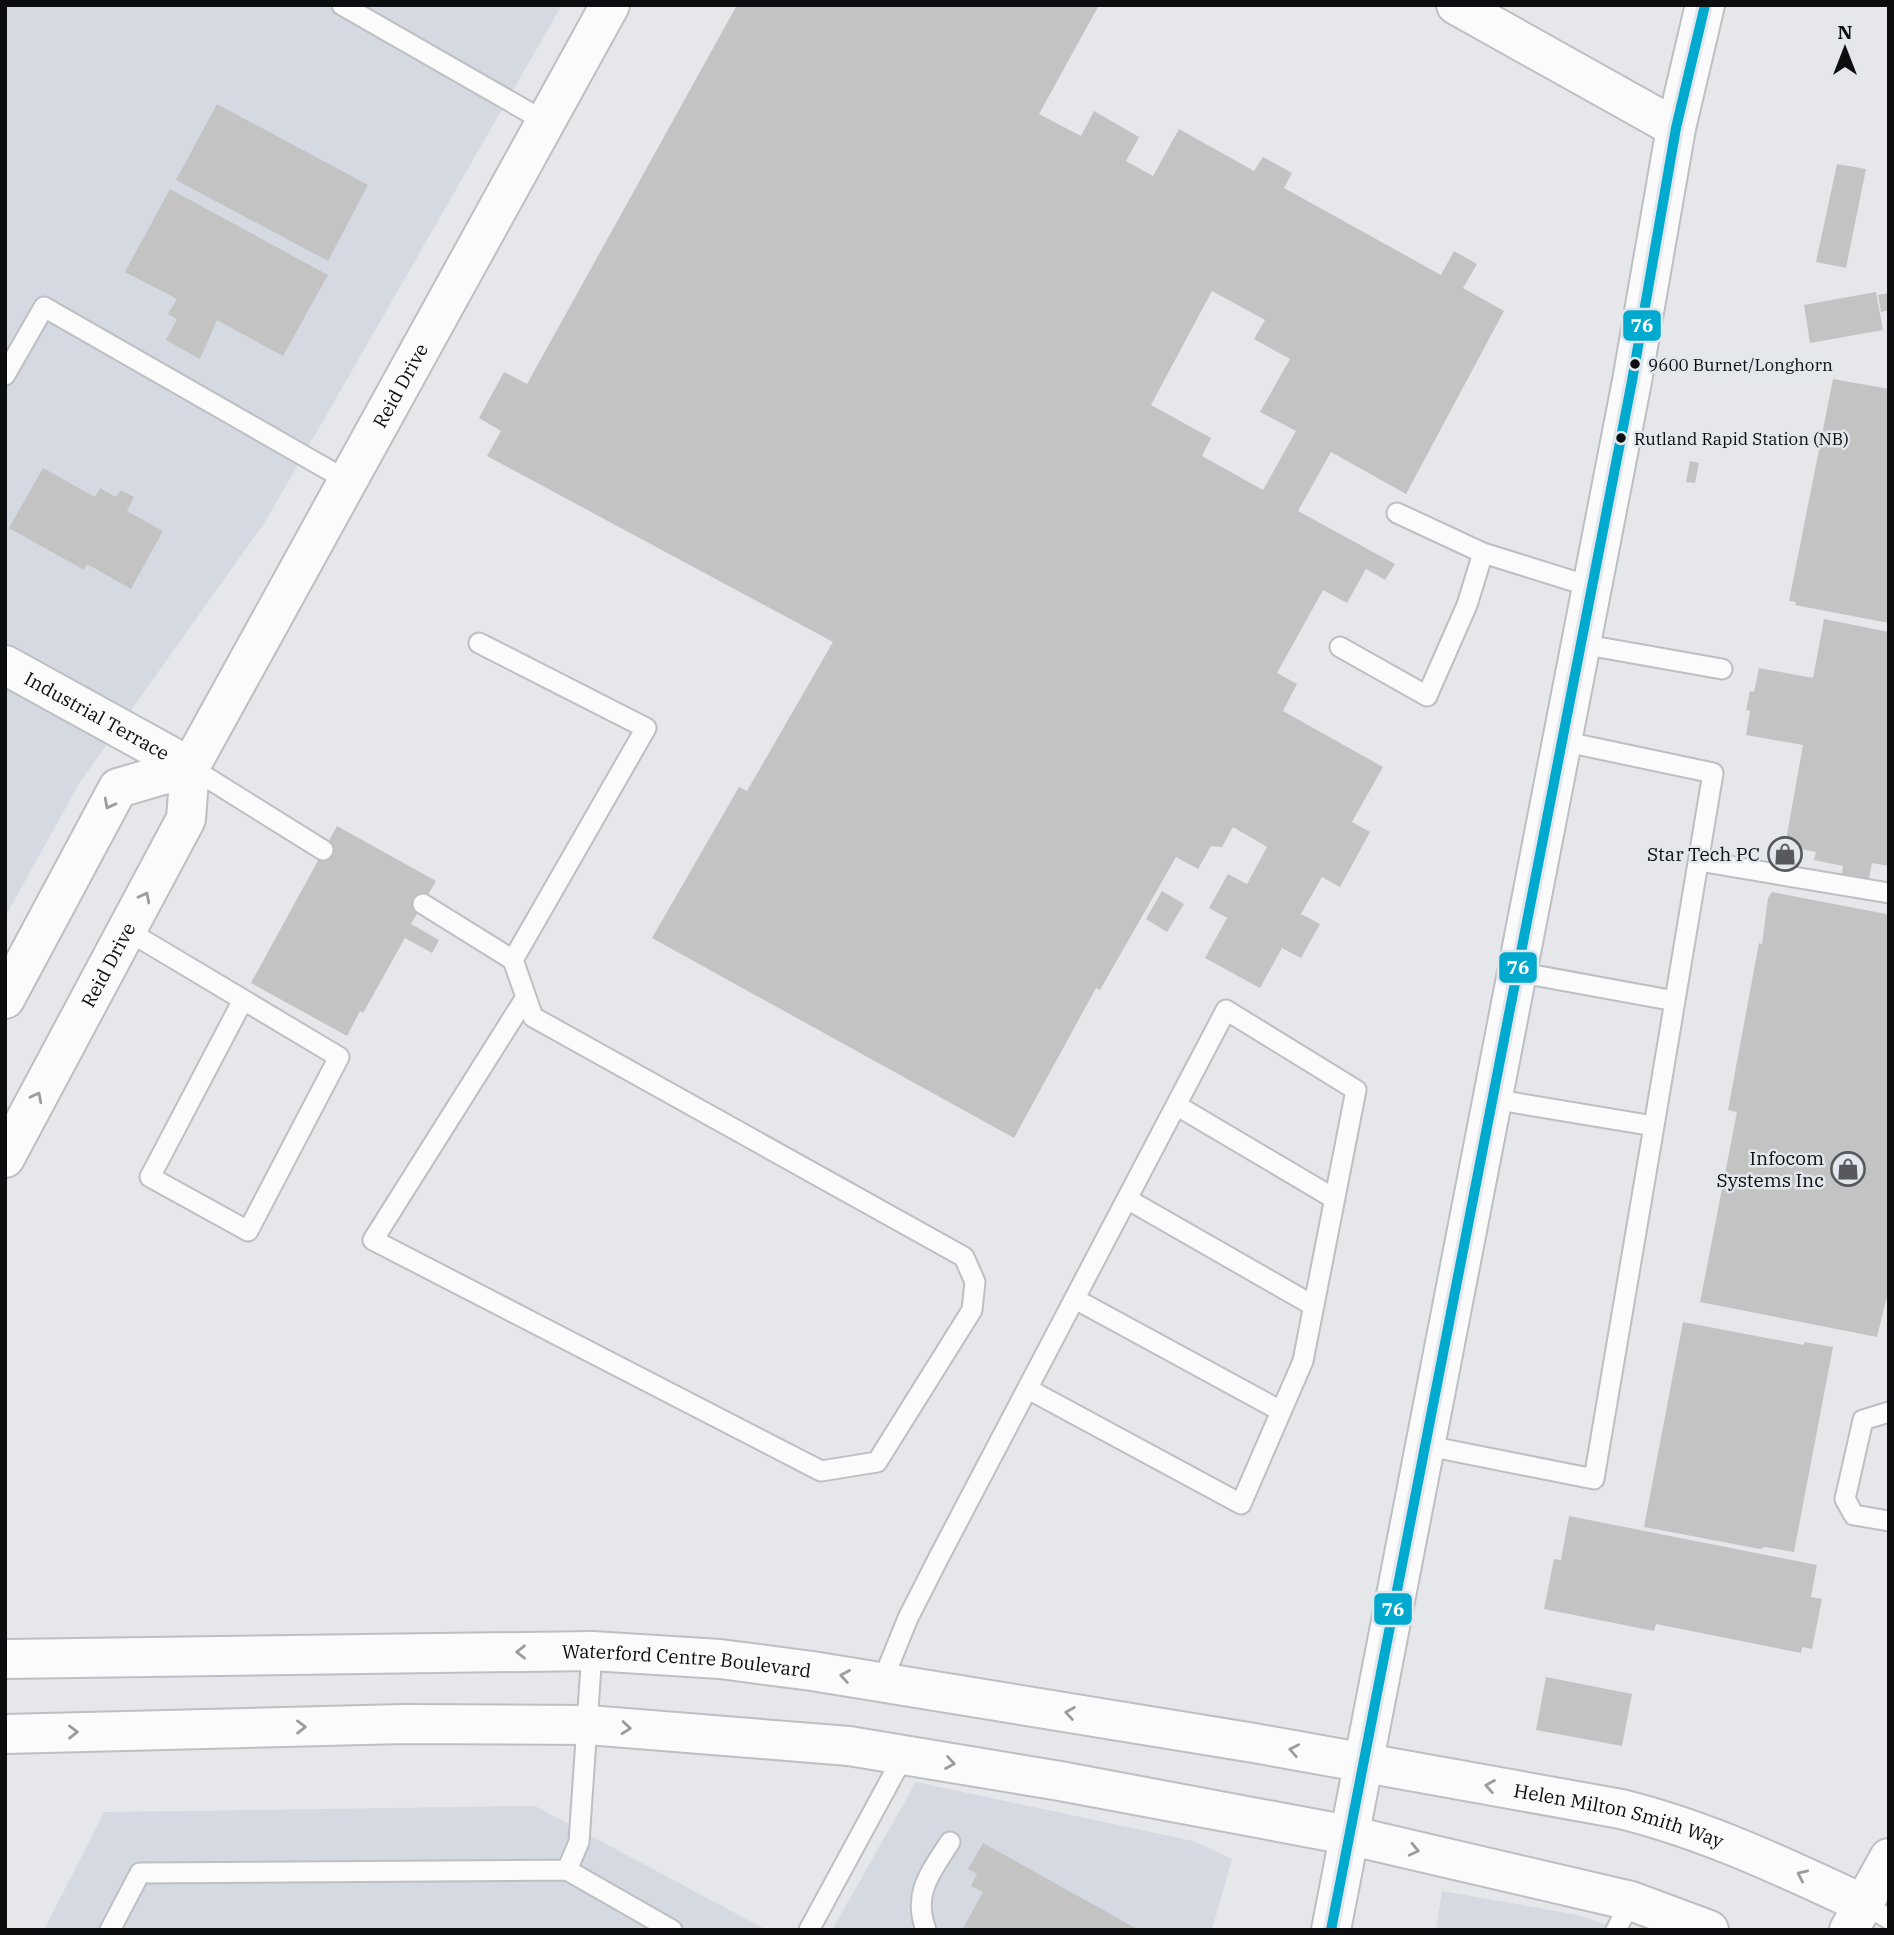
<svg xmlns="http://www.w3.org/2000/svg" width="1894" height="1935" viewBox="0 0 1894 1935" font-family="'IBM Plex Serif',serif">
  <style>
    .built { fill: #d5dae2 }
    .building { fill: #c3c3c4; fill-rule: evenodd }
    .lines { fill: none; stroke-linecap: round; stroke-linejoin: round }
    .service-casing { stroke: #bdbfc2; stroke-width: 23 }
    .minor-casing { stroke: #bdbfc2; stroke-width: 42 }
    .secondary-casing { stroke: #bdbfc2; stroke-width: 42 }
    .service { stroke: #fbfbfc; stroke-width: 19 }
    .minor { stroke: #fbfbfc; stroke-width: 38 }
    .secondary { stroke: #fbfbfc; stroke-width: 38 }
    .bus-1-casing { stroke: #e2e7ed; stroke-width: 16 }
    .bus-1 { stroke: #00a9ce; stroke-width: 10 }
    .oneway { stroke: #9b9c9d }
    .bus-dot { fill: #0b0d0f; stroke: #e2e7ed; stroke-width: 2.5 }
    .labels { text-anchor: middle; stroke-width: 5; stroke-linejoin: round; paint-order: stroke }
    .bus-label { font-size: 17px; fill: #0b0d0f; stroke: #e2e7ed; text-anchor: start }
    .street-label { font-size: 19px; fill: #0b0d0f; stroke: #e2e7ed }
    .poi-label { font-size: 19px; fill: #0b0d0f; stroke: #e2e7ed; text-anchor: end }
    .line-badge { stroke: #e2e7ed; stroke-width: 2.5 }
    .badge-label { font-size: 19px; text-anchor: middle; font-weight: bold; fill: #fff }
  </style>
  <rect width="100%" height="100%" fill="#e5e7ea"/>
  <path class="built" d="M 5,5 L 562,5 L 265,522 L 80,782 L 5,917 Z
    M 916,1782 L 1193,1841 L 1232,1859 L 1212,1930 L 832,1930 Z
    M 535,1806 L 767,1930 L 44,1930 L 104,1812 Z
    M 1442,1891 L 1578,1915 L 1622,1930 L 1436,1930 Z"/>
  <path class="building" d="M 737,5 L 1099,5 L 1039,114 L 1081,136 L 1094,111 L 1139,137 L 1126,161 L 1153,176 L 1179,129 L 1254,171 L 1263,157 L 1292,173 L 1284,188 L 1441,275 L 1454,251 L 1477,264 L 1463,288 L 1504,311 L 1406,494 L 1331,452 L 1298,511 L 1395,564 L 1385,580 L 1366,569 L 1347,603 L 1323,590 L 1277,673 L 1297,684 L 1283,711 L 1383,767 L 1352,822 L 1370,832 L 1340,887 L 1322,877 L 1301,914 L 1320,924 L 1301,958 L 1282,948 L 1260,988 L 1205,958 L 1227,918 L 1209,908 L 1228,874 L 1247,884 L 1267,847 L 1233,827 L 1222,847 L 1211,846 L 1198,869 L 1176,857 L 1100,990 L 1096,988 L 1014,1138 L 652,938 L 739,787 L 747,791 L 833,642 L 487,456 L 501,431 L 479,418 L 504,372 L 527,384 ZM 1212,291 L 1265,320 L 1254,339 L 1290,359 L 1260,412 L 1296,431 L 1263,490 L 1202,456 L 1211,438 L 1151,405 Z
    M 217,104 L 368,185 L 328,261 L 176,180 Z
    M 1837,164 L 1866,169 L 1846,268 L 1816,262 Z
    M 170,189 L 328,275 L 283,356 L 217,320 L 200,359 L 166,340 L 177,319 L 168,314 L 177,299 L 125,272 Z
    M 1876,292 L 1883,330 L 1810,343 L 1804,305 Z
    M 1889,293 L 1889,310 L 1881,312 L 1878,295 Z
    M 1833,379 L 1889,389 L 1889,623 L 1795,605 L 1796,602 L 1789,601 Z
    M 1690,461 L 1699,463 L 1695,483 L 1686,482 Z
    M 43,468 L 95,497 L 100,488 L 116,497 L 121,490 L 134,497 L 127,511 L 163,531 L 131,589 L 87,564 L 84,570 L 9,528 Z
    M 1824,619 L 1889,632 L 1889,866 L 1872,863 L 1868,883 L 1841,878 L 1843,866 L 1814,860 L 1816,852 L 1785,846 L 1803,745 L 1746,735 L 1750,711 L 1746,710 L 1750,691 L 1754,692 L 1759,668 L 1813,678 Z
    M 337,826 L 436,881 L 411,924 L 439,940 L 432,953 L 405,938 L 363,1013 L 360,1011 L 347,1036 L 251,983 Z
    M 1162,891 L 1184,904 L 1167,932 L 1146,919 Z
    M 1772,892 L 1886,914 L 1889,918 L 1889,1288 L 1877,1337 L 1700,1302 L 1737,1112 L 1728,1110 L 1759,943 L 1762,944 L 1768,898 Z
    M 1683,1322 L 1804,1345 L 1804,1342 L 1833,1347 L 1794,1552 L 1765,1547 L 1760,1549 L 1644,1527 Z
    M 1569,1516 L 1817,1565 L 1811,1597 L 1822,1599 L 1812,1649 L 1802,1647 L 1801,1653 L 1656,1624 L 1654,1631 L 1544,1609 L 1554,1559 L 1561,1560 Z
    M 1546,1677 L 1632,1694 L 1622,1746 L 1536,1730 Z
    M 983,1843 L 1139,1930 L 962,1930 L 983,1892 L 971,1886 L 977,1874 L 968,1869 Z"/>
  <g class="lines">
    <g class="service-casing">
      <path id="service" d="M 342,5 L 546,122
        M 5,375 L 44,307 L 348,481
        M 1397,513 L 1483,553 L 1592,587
        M 479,643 L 646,728 L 513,960
        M 1581,644 L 1722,669
        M 1340,647 L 1427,696 L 1467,605 L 1483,553
        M 1562,741 L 1713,773 L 1654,1126
        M 190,767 L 323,850
        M 1699,861 L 1889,893
        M 423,904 L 513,960 L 533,1017 L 964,1257 L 975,1282 L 972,1310 L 877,1462 L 821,1471 L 373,1240 L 526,997
        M 128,931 L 339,1057 L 248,1231 L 150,1177 L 243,1000
        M 1517,972 L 1675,1001
        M 1176,1105 L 1335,1199
        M 1127,1199 L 1314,1306
        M 1075,1299 L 1281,1411
        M 1889,1412 L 1863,1420 L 1845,1499 L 1854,1515 L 1889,1521
        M 1423,1445 L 1594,1479 L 1654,1126 L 1492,1099
        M 882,1682 L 908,1618 L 939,1557 L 1226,1010 L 1356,1090 L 1303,1361 L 1241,1504 L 1028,1389
        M 567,1870 L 672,1930
        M 1863,1904 L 1889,1919
        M 110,1930 L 140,1873 L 567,1870 L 579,1842 L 592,1651
        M 809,1930 L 904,1755
        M 926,1930 C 912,1893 931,1872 950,1842
        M 1616,1930 L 1631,1901"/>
    </g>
    <g class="minor-casing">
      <g id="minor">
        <path d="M 1456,5 L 1676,128"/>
        <path id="s1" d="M 5,665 L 190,767"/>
        <path d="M 5,999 L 118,788 L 190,767"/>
        <path id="s2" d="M 5,1158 L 186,819 L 190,767 L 610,5"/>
        <path id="s3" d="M 5,1659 L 592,1651 L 720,1659 L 812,1671 L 1254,1743 L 1621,1809 C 1706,1830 1784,1867 1863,1904"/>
        <path d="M 5,1734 L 404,1724 L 588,1725 L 849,1746 L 1060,1781 L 1348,1835 L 1631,1901 L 1709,1930"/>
        <path d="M 1849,1930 L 1889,1858"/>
      </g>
    </g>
    <g class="secondary-casing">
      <path id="secondary" d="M 1331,1930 L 1632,381 L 1676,128 L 1705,5"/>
    </g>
    <use href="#service" class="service"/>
    <use href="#minor" class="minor"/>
    <use href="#secondary" class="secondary"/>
    <g class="bus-1-casing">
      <path id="bus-1" d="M 1331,1930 L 1632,381 L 1676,128 L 1705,5"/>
    </g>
    <use href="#bus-1" class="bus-1"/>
  </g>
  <defs><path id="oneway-chevron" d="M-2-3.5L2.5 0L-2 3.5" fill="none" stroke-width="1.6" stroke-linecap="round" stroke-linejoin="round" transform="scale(1.75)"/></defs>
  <g class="oneway">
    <use href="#oneway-chevron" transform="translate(109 804) rotate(118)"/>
    <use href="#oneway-chevron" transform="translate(145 897) rotate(-62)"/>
    <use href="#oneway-chevron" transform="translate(37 1097) rotate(-63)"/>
    <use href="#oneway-chevron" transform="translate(521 1652) rotate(179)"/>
    <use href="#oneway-chevron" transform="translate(845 1676) rotate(-171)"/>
    <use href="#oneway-chevron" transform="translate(1070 1713) rotate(-171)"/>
    <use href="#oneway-chevron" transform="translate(301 1727) rotate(-1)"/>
    <use href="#oneway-chevron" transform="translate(626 1728) rotate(5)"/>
    <use href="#oneway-chevron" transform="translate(73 1732) rotate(-1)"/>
    <use href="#oneway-chevron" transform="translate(1294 1750) rotate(-169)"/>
    <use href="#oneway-chevron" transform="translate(950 1763) rotate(9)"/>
    <use href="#oneway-chevron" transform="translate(1490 1786) rotate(-170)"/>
    <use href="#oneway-chevron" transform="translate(1414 1850) rotate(13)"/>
    <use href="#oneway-chevron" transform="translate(1802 1875) rotate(-155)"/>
  </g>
  <defs>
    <g id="shop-ring" transform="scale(1.75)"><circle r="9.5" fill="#e2e7ed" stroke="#57595c" stroke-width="1.5"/><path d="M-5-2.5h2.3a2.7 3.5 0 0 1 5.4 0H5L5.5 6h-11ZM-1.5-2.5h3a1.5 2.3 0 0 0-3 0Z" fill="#57595c"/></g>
  </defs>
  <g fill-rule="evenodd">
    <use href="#shop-ring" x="1785" y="854"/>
    <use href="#shop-ring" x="1848" y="1169"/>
  </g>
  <g class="bus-dot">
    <circle cx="1635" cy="364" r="6"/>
    <circle cx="1621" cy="438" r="6"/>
  </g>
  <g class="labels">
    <g class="bus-label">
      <text x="1648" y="371">9600 Burnet/Longhorn</text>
      <text x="1634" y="445">Rutland Rapid Station (NB)</text>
    </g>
    <g class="street-label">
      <text dy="7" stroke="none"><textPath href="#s2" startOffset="872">Reid Drive</textPath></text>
      <text dy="7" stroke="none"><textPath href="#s1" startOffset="105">Industrial Terrace</textPath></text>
      <text dy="7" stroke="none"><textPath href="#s2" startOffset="219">Reid Drive</textPath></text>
      <text dy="7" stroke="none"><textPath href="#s3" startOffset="682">Waterford Centre Boulevard</textPath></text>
      <text dy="7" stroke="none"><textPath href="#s3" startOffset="1628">Helen Milton Smith Way</textPath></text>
    </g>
    <g class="poi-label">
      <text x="1760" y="861">Star Tech PC</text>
      <text x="1824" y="1165">Infocom<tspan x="1824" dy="22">Systems Inc</tspan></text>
    </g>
  </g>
  <g class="line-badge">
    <rect x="1622" y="309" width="40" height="33" rx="7" fill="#00a9ce"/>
    <rect x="1498" y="951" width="40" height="33" rx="7" fill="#00a9ce"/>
    <rect x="1373" y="1592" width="40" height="34" rx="7" fill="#00a9ce"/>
  </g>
  <g class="badge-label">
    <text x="1642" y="332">76</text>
    <text x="1518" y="974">76</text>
    <text x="1393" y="1616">76</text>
  </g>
  <rect width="1894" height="1935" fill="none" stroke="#0b0d0f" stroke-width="14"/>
  <g transform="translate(1845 49)" stroke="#e2e7ed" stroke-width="5" paint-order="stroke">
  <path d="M0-5L12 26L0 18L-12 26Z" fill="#0b0d0f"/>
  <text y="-10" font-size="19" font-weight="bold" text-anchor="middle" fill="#0b0d0f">N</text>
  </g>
</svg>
